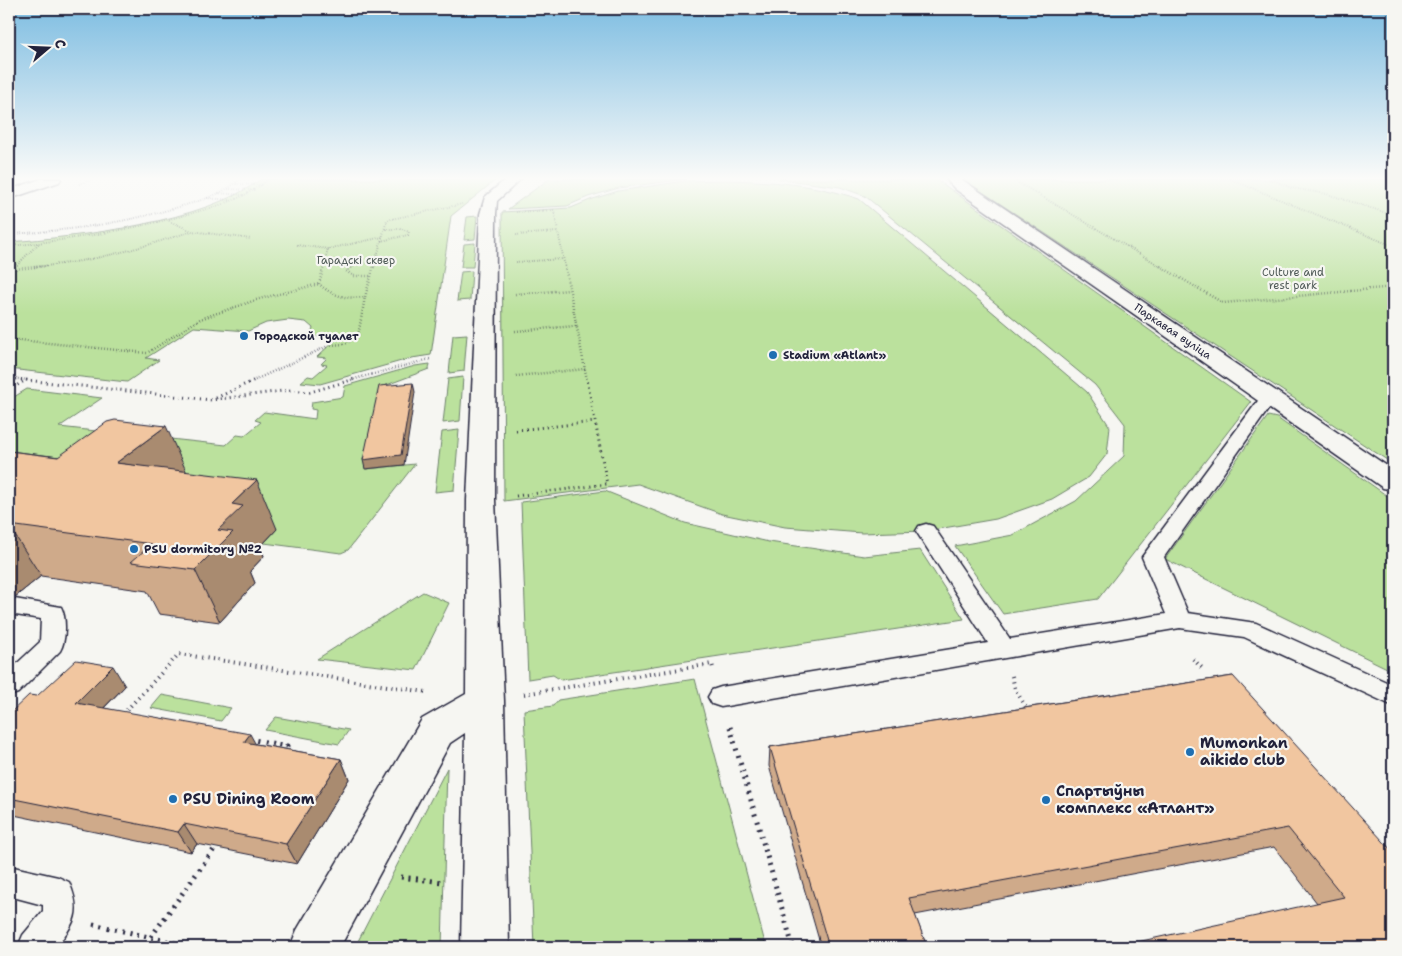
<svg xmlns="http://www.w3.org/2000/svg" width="1402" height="956" viewBox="0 0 1402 956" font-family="'Shantell Sans',sans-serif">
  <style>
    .green { fill: #bbe19d; stroke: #6e826c }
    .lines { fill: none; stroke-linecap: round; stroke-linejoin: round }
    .lane-casing { stroke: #22223b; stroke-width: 3 }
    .street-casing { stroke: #22223b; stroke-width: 3 }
    .secondary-casing { stroke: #22223b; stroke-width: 3 }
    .path-far4 { stroke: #22223b; stroke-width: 2; stroke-dasharray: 0.5 2; stroke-linecap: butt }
    .path-far3 { stroke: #22223b; stroke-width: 2.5; stroke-dasharray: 0.5 2.5; stroke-linecap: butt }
    .path-far2 { stroke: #22223b; stroke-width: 3; stroke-dasharray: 1 4; stroke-linecap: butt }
    .path-far1 { stroke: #22223b; stroke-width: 4; stroke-dasharray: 1 4.5; stroke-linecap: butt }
    .path { stroke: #22223b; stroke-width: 5; stroke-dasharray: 2 5.5; stroke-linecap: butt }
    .lane { fill: #f6f6f2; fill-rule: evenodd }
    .street { fill: #f6f6f2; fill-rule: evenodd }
    .secondary { fill: #f6f6f2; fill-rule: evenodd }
    .wall { fill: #cfaa8a; stroke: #22223b }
    .shaded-wall { fill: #a98b70; stroke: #22223b }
    .building { fill: #f1c6a0; stroke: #22223b }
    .poi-dot { fill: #1f6fb2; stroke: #f6f6f2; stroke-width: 2 }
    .labels { text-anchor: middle; stroke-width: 4.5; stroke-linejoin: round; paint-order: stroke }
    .far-park-label { font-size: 11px; fill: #505b58; stroke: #f6f6f2 }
    .far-street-label { font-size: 11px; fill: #22223b; stroke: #f6f6f2 }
    .far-poi-label { font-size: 11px; font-weight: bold; fill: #22223b; stroke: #f6f6f2; text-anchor: start }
    .poi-label { font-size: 12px; font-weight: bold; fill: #22223b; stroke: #f6f6f2; text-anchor: start }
    .near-poi-label { font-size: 15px; font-weight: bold; fill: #22223b; stroke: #f6f6f2; text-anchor: start }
  </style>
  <rect width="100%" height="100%" fill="#f6f6f2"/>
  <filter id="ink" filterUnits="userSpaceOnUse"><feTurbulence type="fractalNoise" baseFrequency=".02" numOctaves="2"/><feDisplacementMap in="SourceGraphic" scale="10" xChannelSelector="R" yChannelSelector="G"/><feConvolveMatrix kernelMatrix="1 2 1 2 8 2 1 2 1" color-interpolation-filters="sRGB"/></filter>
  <g filter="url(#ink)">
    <path class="green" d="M 261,179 L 497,179 L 451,216 L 431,355 L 412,358 L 320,384 L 301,382 L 308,376 L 313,377 L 327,365 L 321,364 L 327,358 L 317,357 L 337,338 L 309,336 L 313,328 L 306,322 L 288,320 L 266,323 L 248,331 L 194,327 L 146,358 L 159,360 L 127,382 L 9,369 L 9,242 C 78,237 206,222 261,179 Z
      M 549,179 L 686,179 L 619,188 L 588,197 L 567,206 L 508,209 Z
      M 779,179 L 936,179 L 1251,402 L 1098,599 L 1003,614 L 955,546 L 1013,535 L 1076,501 L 1124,456 L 1125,424 L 1095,385 L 865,196 L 840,187 Z
      M 963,179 L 1393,179 L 1393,464 Z
      M 725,180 C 771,181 815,184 859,199 L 1087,392 L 1110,427 L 1107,454 L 1089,477 L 1052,499 L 996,519 L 926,531 L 862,533 L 785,527 L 722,514 L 638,484 L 504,501 L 502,212 L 571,208 L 590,200 L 618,191 L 685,181 Z
      M 477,216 L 475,239 L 464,240 L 467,217 Z
      M 475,243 L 473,267 L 461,267 L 464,244 Z
      M 472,271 L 470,300 L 457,301 L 461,272 Z
      M 467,334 L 464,371 L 449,373 L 453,335 Z
      M 430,364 L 429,369 L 384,386 L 366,469 L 415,464 L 348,550 L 341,553 L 264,543 L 276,529 L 9,496 L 9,400 L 27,389 L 102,398 L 59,427 L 226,445 L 237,435 L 244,436 L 261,422 L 255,420 L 264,412 L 315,419 L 316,410 L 311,409 L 312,402 L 343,397 L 345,386 L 415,366 Z
      M 463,377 L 460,421 L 443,423 L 448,379 Z
      M 1268,416 L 1277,418 L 1393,500 L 1393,671 L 1165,559 Z
      M 459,430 L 454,490 L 435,492 L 442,432 Z
      M 605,491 L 685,523 L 769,542 L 864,556 L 920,550 L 964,619 L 561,680 L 553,675 L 528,679 L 521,502 Z
      M 423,592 L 449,603 L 416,670 L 317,659 Z
      M 695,679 L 766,947 L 534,947 L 524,710 L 553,706 L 558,700 Z
      M 162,695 L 231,708 L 221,721 L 151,708 Z
      M 276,717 L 349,730 L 339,744 L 265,730 Z
      M 447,768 L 442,947 L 355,947 Z"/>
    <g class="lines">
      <g class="lane-casing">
        <path id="lane" d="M 1269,392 L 1275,394 L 1277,397 L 1164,557 L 1188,613 L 1256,623 L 1393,685 L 1393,706 L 1244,637 L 1180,628 L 721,707 L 712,704 L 708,697 L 712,690 L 721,687 L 988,643 L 916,531 L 919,526 L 926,524 L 933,526 L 1010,639 L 1166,614 L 1142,557 L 1263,394 Z
          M 9,598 L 61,607 C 67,618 66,641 60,651 L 18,693 L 9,696 L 9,671 L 40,642 L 41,619 L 9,614 Z
          M 9,866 L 58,877 L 69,882 C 82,912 75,923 56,947 L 18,947 L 23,935 L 43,911 L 43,905 L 9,896 Z"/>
      </g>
      <g class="street-casing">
        <path id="street" d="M 506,179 L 521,179 L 497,201 L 496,214 L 495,500 L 504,701 L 509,947 L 461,947 L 465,733 L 450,743 L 340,947 L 290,947 L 297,930 L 422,719 L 466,694 L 467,500 L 480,214 L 485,197 Z
          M 946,179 L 961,179 L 1393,470 L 1393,490 L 1383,488 L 955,189 Z"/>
      </g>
      <g class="secondary-casing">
        <path id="secondary" d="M 41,179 L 61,179 L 59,182 L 9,199 L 9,190 Z"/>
      </g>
      <path class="path-far4" d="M 1012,179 L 1162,267
        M 1230,179 L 1393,246
        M 1270,179 L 1292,188 L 1327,194 L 1393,215
        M 1342,179 L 1344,180
        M 1382,179 L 1393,184
        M 79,184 L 92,179
        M 236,184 L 262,185
        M 228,189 L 254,190
        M 218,193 L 244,195
        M 207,198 L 230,200
        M 516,212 L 554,210 L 565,267
        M 169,221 L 192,231 L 251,239
        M 9,234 C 68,231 125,223 182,206 C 202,200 224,194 240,179
        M 516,235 L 558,232
        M 381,241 L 408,235 L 409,232 L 402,229 L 384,229
        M 297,245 L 328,249 L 323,267
        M 9,246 C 70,240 130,230 189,214 C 217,206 246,199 268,179
        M 328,249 L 383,237
        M 516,262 L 563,259
        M 15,267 L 39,243
        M 34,267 C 92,262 137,249 192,231
        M 352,267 L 356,264 L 376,261
        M 374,267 L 387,220 L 462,204"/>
      <path class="path-far3" d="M 324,266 L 319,284 C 334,297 346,299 365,297
        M 353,266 L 346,271 L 354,276 L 371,276
        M 565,266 L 587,380
        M 1160,266 L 1223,303 L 1393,287
        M 13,269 L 47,266
        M 9,271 L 16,266
        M 515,294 L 569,290
        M 515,331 L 576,326
        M 9,339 L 147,353 L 200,319 L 259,299 L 319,284
        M 516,376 L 585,369
        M 9,378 L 28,380
        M 255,380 L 330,345 L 345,344 L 358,336 L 365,297 L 374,266
        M 351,380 L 430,359"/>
      <path class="path-far2" d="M 16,379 L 211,400 L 291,390 L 310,392 L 355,379
        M 9,390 L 26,380
        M 216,398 L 257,379
        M 516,430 L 595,422
        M 516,496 L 607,484 L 587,379"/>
      <path class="path-far1" d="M 1193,659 L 1203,669
        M 1012,676 L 1015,689 L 1028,711
        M 524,694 L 712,664 L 713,668
        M 123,714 L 179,654 L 426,692"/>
      <path class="path" d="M 122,715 L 124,713
        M 730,727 L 793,947
        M 249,739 L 287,746 L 283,753
        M 401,877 L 442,882
        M 93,924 L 192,947
        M 151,937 L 215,848"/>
      <use href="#lane" class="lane"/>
      <use href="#street" class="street"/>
      <use href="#secondary" class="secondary"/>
    </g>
    <path class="wall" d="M 9,451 L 187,472 L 277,529 L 260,547 L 264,556 L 250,571 L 255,583 L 220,622 L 159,614 L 147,591 L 41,576 L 15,597 L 9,597 Z
      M 1233,676 L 1393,947 L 1317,903 L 1274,847 L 915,915 L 927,947 L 821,947 L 769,766 L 770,747 Z
      M 125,686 L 104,708 L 255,744 L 341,759 L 349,779 L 297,864 L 197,844 L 191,852 L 9,814 L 9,714 L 37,696 Z"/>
    <path class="shaded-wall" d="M 413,383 L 415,392 L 404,465 L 365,469 L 363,460 Z
      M 166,426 L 187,473 L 116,463 Z
      M 257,480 L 277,529 L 260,547 L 264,556 L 250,571 L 255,583 L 220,622 L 195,570 L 218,530 L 232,504 Z
      M 9,526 L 41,576 L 15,597 L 9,588 Z
      M 113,666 L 125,686 L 89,723 L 76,703 Z
      M 250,734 L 261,754 L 244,742 Z
      M 341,759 L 349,779 L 297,864 L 286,844 Z
      M 184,824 L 197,844 L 191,852 L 178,832 Z"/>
    <path class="building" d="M 413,383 L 401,455 L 363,460 L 379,386 Z
      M 115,420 L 166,426 L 116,463 L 257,480 L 232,504 L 243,506 L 218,530 L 233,532 L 195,570 L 131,562 L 152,544 L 9,525 L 9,451 L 58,457 L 107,422 Z
      M 76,660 L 113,666 L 76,703 L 250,734 L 244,742 L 341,759 L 286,844 L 184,824 L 178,832 L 9,798 L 9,714 L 29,695 L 37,696 Z
      M 1233,676 L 1393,852 L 1393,947 L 1114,947 L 1344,897 L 1288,828 L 909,898 L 927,947 L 829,947 L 770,747 Z"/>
  </g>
  <linearGradient id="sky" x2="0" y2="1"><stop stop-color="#7cbce1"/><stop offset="0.57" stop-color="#fbfbf9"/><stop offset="1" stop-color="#fbfbf9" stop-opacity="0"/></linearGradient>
  <rect width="1402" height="313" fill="url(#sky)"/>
  <g class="poi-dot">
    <circle cx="244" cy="336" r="5"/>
    <circle cx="773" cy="355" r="5"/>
    <circle cx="134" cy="549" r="5"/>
    <circle cx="1190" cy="752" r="5"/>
    <circle cx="173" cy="799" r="5"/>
    <circle cx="1046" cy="800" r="5"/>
  </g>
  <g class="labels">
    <g class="far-park-label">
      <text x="356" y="264">Гарадскі сквер</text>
      <text x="1293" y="276">Culture and<tspan x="1293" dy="13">rest park</tspan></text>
    </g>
    <g class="far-street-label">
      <text transform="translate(1173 331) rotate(34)" y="4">Паркавая вуліца</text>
    </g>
    <g class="far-poi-label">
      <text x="254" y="340">Городской туалет</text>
      <text x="783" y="359">Stadium «Atlant»</text>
    </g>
    <g class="poi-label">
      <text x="144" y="553">PSU dormitory №2</text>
    </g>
    <g class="near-poi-label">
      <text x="1200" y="748">Mumonkan<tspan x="1200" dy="17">aikido club</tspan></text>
      <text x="1056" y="796">Спартыўны<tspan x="1056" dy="17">комплекс «Атлант»</tspan></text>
      <text x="183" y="804">PSU Dining Room</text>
    </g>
  </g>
  <rect width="1402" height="956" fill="none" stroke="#f6f6f2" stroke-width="30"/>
  <rect x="15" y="15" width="1372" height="926" fill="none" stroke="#22223b" stroke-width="2" filter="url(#ink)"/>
  <g transform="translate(48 48) rotate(71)" stroke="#f6f6f2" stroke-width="4" paint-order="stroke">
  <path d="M0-4L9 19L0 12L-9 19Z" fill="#22223b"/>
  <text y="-8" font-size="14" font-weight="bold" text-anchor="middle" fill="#22223b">С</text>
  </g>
</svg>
